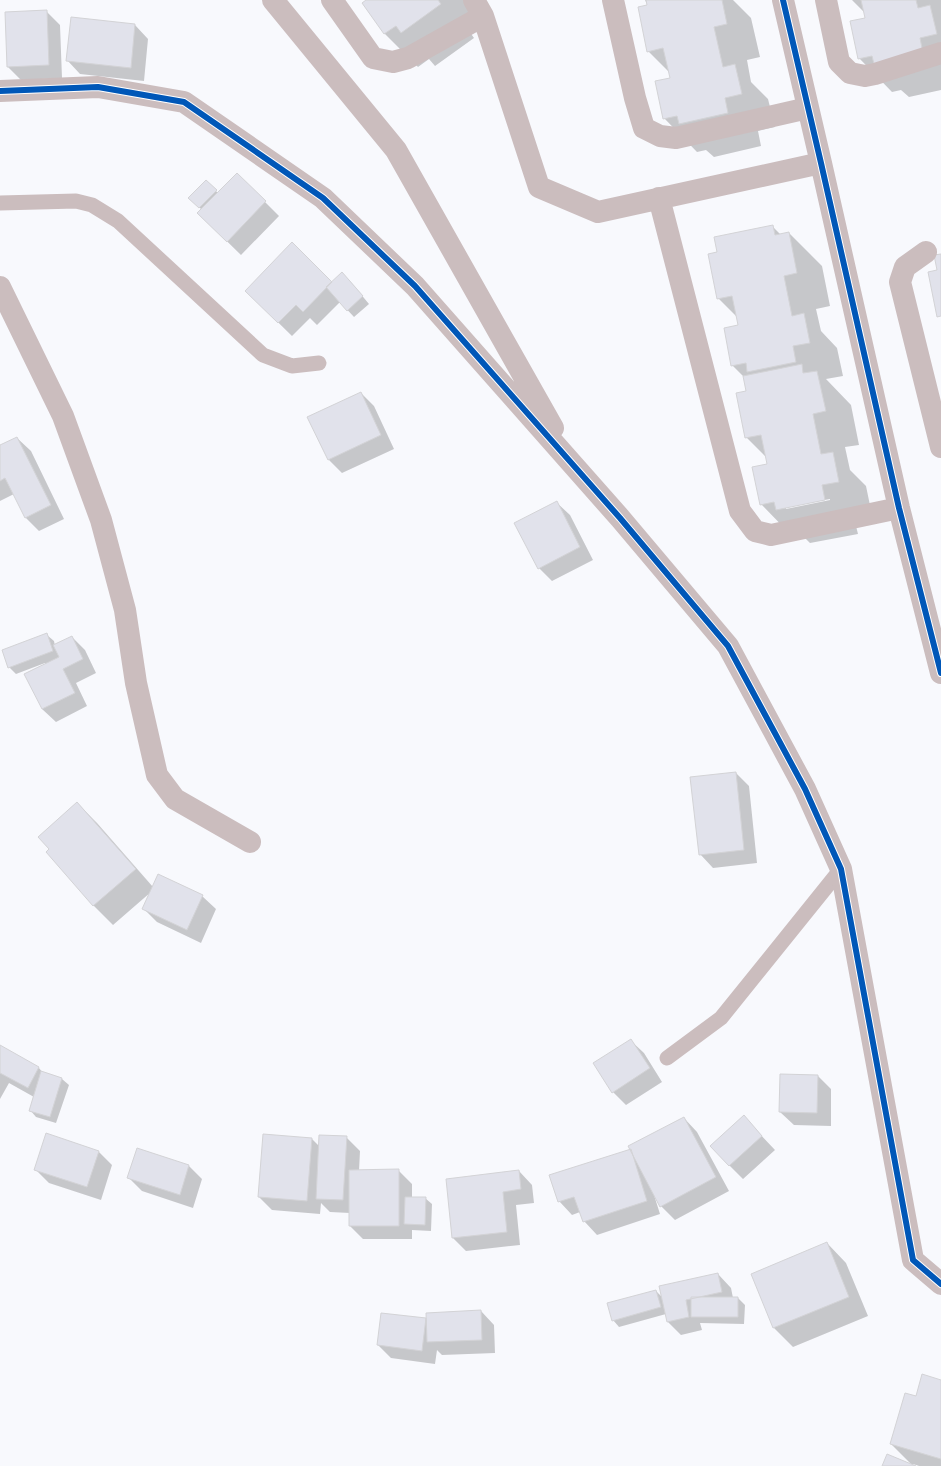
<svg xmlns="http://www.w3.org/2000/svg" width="941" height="1466" viewBox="0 0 941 1466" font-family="Quicksand,sans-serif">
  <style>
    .shadow { fill: #0003; fill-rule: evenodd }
    .building { fill: #e1e2eb; stroke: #d3d3d6 }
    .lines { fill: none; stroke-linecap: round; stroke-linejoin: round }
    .service { stroke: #cbbdbe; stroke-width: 15 }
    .minor { stroke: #cbbdbe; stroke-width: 22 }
    .cycleway-casing { stroke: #fff; stroke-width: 8 }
    .cycleway { stroke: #0057b8; stroke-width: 6 }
  </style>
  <rect width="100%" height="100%" fill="#f8f9fd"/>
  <path class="shadow" d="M 366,0 L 469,0 L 479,15 L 465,25 L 474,38 L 435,66 L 429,59 L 418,67 L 385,34 L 363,3 L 366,1 Z
    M 645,0 L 733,0 L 751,18 L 760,57 L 747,60 L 751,82 L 768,99 L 775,127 L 758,131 L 761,146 L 714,157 L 706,150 L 697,152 L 664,118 L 671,79 L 670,73 L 648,51 L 648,6 Z
    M 852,0 L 941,0 L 941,90 L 909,97 L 901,90 L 892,92 L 859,58 L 866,19 L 865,13 Z
    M 46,11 L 60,25 L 62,78 L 21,80 L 8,67 Z
    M 135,25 L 148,39 L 144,81 L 80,74 L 67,60 Z
    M 237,174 L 279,216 L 241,255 L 198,213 L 203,211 L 190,198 L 206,181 L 218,193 Z
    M 773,227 L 781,235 L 789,233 L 822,266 L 830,306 L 816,309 L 821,331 L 837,348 L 843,376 L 826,379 L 851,405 L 859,445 L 845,447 L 850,470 L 866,486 L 872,515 L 854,518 L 858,534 L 810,543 L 803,536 L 794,538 L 761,504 L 768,465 L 767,458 L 746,437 L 747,391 L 744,377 L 732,365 L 739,326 L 738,318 L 718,298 L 718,253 ZM 830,499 L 830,500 L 786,509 L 786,507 Z
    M 349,280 L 369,304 L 354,317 L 340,302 L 317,325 L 310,318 L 292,336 L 246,291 L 332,284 Z
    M 361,393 L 374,406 L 394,449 L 342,473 L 329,460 L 309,418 Z
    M 17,438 L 31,451 L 64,519 L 39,531 L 25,517 L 14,494 L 0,501 L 0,446 Z
    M 556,502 L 570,515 L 593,560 L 552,581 L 539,568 Z
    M 47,635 L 54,641 L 55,646 L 72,637 L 85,650 L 96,673 L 76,683 L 87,706 L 56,722 L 42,709 L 45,663 L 16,674 L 9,667 Z
    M 736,773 L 749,786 L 757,863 L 713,868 L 700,854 Z
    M 77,803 L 97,823 L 153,887 L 202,896 L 216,909 L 201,943 L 157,922 L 143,908 L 151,892 L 113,925 L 94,906 L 47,852 L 50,849 Z
    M 630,1040 L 644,1053 L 662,1082 L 626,1105 L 613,1092 Z
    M 0,1047 L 39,1068 L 43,1073 L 62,1079 L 69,1085 L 56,1123 L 36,1117 L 30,1110 L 34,1097 L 9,1083 L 0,1099 Z
    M 818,1076 L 831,1089 L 831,1126 L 794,1125 L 780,1112 Z
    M 744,1117 L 775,1150 L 743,1179 L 729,1165 Z
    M 684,1118 L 697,1132 L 729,1191 L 675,1220 L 661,1206 L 654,1195 L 660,1214 L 597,1235 L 584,1221 L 580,1212 L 572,1215 L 559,1201 Z
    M 47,1135 L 99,1152 L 112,1165 L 101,1200 L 49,1183 L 36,1170 Z
    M 346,1137 L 360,1151 L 359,1171 L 398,1170 L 412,1184 L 412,1198 L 425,1198 L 432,1204 L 431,1231 L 412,1230 L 412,1239 L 363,1239 L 350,1226 L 350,1213 L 330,1212 L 321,1203 L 320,1214 L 272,1210 L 259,1197 L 312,1139 L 320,1147 Z
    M 189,1166 L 202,1179 L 193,1208 L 142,1191 L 129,1178 Z
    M 519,1171 L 532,1185 L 534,1203 L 516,1205 L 520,1245 L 466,1251 L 453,1238 L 447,1180 Z
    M 827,1243 L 846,1263 L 868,1316 L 793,1347 L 774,1328 Z
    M 718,1274 L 731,1288 L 733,1298 L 738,1298 L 745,1305 L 744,1324 L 700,1323 L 702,1330 L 681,1335 L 667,1321 L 666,1314 L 619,1327 L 613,1320 L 656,1291 L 662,1297 Z
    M 481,1311 L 494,1325 L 495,1353 L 442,1355 L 437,1350 L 435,1364 L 391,1358 L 378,1345 L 426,1319 L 428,1321 Z
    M 941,1381 L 941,1466 L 919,1466 L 913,1464 L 914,1466 L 883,1466 L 913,1466 L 891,1444 L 916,1397 Z"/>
  <path class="building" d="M 366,0 L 438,0 L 441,4 L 401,33 L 396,26 L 384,34 L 362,3 Z
    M 646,0 L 722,0 L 727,24 L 714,27 L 723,67 L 735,64 L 742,94 L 725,98 L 728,113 L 679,124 L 677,116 L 663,119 L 655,81 L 670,78 L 663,48 L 647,52 L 638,7 L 647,5 Z
    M 861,0 L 916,0 L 918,8 L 930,5 L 937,34 L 920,38 L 923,53 L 874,64 L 872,56 L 858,59 L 850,21 L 865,18 Z
    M 47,10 L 49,65 L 7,67 L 5,12 Z
    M 71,17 L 135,24 L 131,68 L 66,61 Z
    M 237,173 L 266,201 L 227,242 L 197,213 Z
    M 206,180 L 217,190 L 199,208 L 188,198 Z
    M 773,225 L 775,235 L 789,232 L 797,273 L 784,276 L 792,316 L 804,313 L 810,343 L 793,346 L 796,362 L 747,372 L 746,363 L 731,366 L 724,328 L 738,325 L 732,296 L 717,299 L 708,254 L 717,252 L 714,237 Z
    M 292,242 L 332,282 L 303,312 L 296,305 L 278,323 L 245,291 Z
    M 941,254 L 941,316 L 937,317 L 928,272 L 937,270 L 934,255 Z
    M 342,272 L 363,296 L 347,311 L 326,287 Z
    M 802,364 L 803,373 L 817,371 L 826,411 L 813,414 L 821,454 L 833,452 L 839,482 L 822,485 L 825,500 L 776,510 L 774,502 L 760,505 L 752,467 L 767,464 L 761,435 L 745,438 L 736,393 L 746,391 L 743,376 Z
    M 361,392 L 381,435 L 328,460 L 307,417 Z
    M 17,437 L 51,505 L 25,518 L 5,478 L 0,481 L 0,445 Z
    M 557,501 L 580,547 L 538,569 L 514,523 Z
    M 47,633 L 53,651 L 8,668 L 2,650 Z
    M 72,636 L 83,659 L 63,669 L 75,693 L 42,709 L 24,674 L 59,657 L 53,645 Z
    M 736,772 L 744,850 L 699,855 L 690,777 Z
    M 77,802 L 136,869 L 93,906 L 46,852 L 49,849 L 38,837 Z
    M 158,874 L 203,895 L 187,930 L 142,909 Z
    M 631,1039 L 650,1068 L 612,1093 L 593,1063 Z
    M 0,1045 L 39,1067 L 28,1088 L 0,1073 Z
    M 41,1071 L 62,1078 L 50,1117 L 29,1111 Z
    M 780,1074 L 818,1075 L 817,1113 L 779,1112 Z
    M 744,1115 L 762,1136 L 729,1166 L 710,1146 Z
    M 684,1117 L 716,1177 L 660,1207 L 628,1146 Z
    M 46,1133 L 99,1151 L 87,1187 L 34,1170 Z
    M 263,1134 L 312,1138 L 307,1201 L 258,1197 Z
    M 319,1135 L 347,1136 L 343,1200 L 316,1199 Z
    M 137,1148 L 189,1165 L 180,1195 L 127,1178 Z
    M 631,1149 L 647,1201 L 583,1222 L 574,1197 L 558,1202 L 549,1175 Z
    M 399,1169 L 399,1226 L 349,1226 L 349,1170 Z
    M 519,1170 L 521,1189 L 503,1192 L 507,1232 L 452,1238 L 446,1179 Z
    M 405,1197 L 426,1197 L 425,1225 L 404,1224 Z
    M 827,1242 L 849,1297 L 773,1328 L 751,1274 Z
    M 718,1273 L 722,1292 L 686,1300 L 689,1317 L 667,1322 L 659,1286 Z
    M 656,1290 L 661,1307 L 612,1321 L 607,1303 Z
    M 691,1297 L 738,1297 L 738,1317 L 691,1317 Z
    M 481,1310 L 482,1340 L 427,1342 L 426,1313 Z
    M 381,1313 L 426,1318 L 422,1351 L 377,1345 Z
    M 922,1374 L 941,1380 L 941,1459 L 890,1444 L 905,1393 L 916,1396 Z
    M 887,1454 L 916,1466 L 882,1466 Z"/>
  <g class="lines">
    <path class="service" d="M 0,203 L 76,201 L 92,205 L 118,221 L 263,355 L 292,366 L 319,363
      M 667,1058 L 721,1018 L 841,869"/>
    <path class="minor" d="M 273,0 L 396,150 L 553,428
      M 332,0 L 373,58 L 393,62 L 408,58 L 483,16
      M 474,0 L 483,16 L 539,187 L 598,212 L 821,163
      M 613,0 L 635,98 L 644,128 L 660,136 L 676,138 L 808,108
      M 783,0 L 821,163 L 899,508 L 941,673
      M 826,0 L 839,62 L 850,73 L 865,76 L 875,74 L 941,53
      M 0,91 L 98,87 L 184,102 L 323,198 L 415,286 L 620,518 L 728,646 L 805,789 L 841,869 L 913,1260 L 941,1284
      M 659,198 L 740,511 L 755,531 L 771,535 L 899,508
      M 926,252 L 905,267 L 900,282 L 941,447
      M 0,287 L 63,416 L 101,520 L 125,610 L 136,683 L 157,775 L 175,799 L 250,842"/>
    <g class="cycleway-casing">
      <path id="cycleway" d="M 783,0 L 821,163 L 899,508 L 941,673
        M 0,91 L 98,87 L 184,102 L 323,198 L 415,286 L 620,518 L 728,646 L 805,789 L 841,869 L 913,1260 L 941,1284"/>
    </g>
    <use href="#cycleway" class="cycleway"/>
  </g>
</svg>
